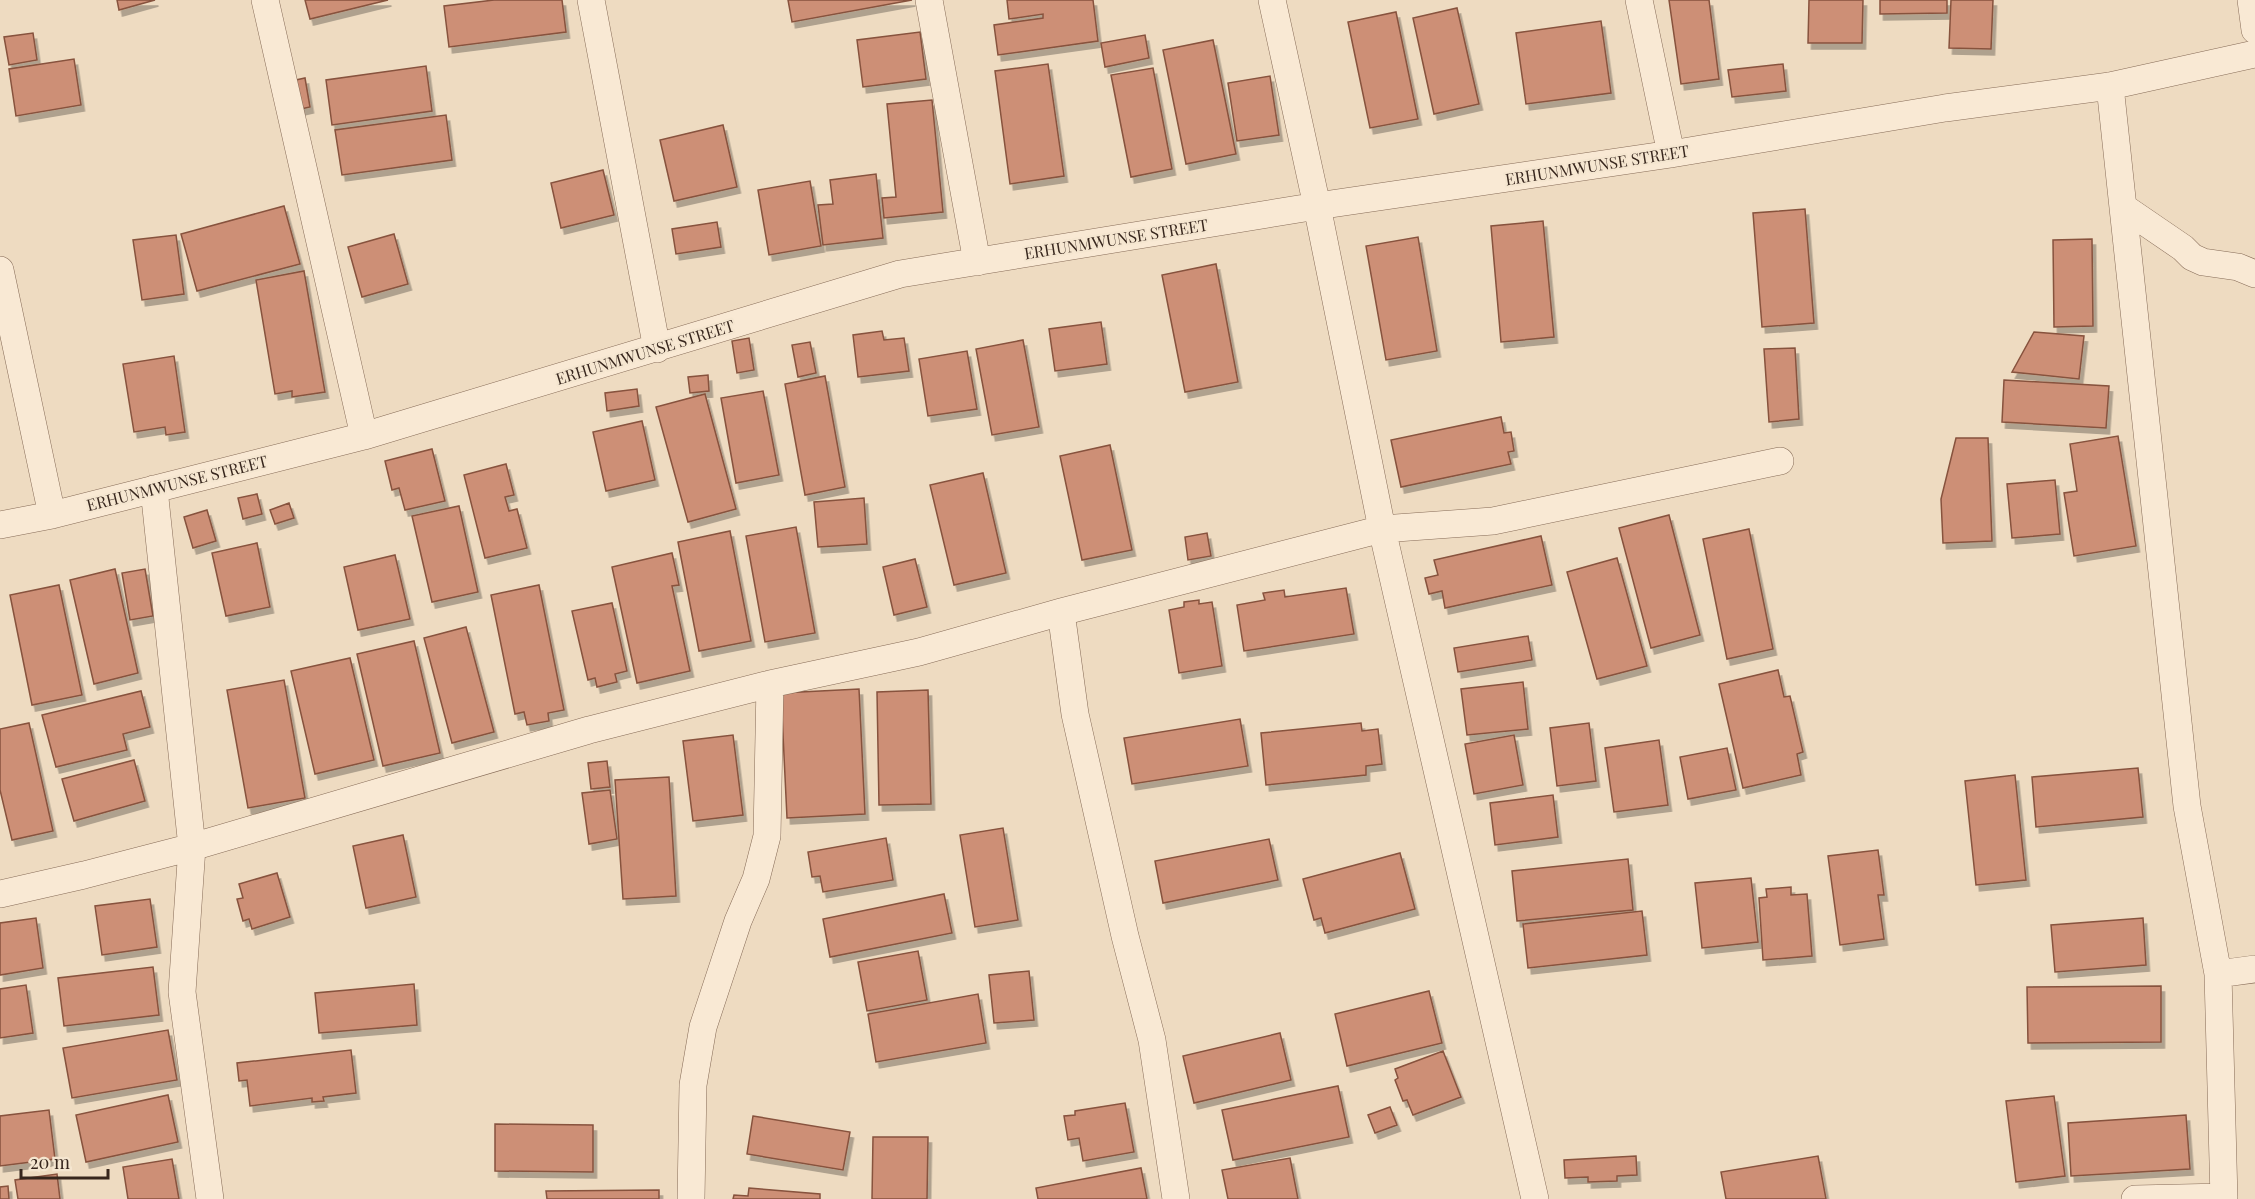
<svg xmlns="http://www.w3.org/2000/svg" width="2255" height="1199" viewBox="0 0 2255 1199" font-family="'Playfair Display',serif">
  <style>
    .building { fill: #cd8f76; stroke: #87523e; stroke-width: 1.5; filter: url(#shadow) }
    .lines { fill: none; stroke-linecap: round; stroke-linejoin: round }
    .street-casing { stroke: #876c58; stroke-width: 28 }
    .street { stroke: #f9e9d4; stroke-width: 27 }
    .labels { text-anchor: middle; stroke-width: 4.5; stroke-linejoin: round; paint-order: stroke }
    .street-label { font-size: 16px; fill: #37261d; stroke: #f5e6d0 }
  </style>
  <defs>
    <filter id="shadow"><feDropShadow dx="3.5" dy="6" stdDeviation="0" flood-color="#0004"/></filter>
  </defs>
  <rect width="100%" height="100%" fill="#eedbc1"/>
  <path class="building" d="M 117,0 L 155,0 L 119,10 Z
    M 305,0 L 388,0 L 310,19 Z
    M 494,0 L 562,0 L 566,32 L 449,47 L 444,6 Z
    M 788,0 L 912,0 L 792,22 Z
    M 1007,0 L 1093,0 L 1098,41 L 998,55 L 994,25 L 1043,18 L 1043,14 L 1009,19 Z
    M 1669,0 L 1709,0 L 1719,79 L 1681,84 Z
    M 1809,0 L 1863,0 L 1862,43 L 1808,43 Z
    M 1880,0 L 1947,0 L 1947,13 L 1880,14 Z
    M 1951,0 L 1993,0 L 1991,49 L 1949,48 Z
    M 1457,8 L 1479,104 L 1434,114 L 1413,18 Z
    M 1396,12 L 1418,119 L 1370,128 L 1348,22 Z
    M 1601,21 L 1611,93 L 1526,104 L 1516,33 Z
    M 920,32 L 926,79 L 863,87 L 857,40 Z
    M 33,33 L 37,60 L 9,65 L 4,37 Z
    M 1145,35 L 1149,58 L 1105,67 L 1101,43 Z
    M 1213,40 L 1236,154 L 1186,164 L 1163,50 Z
    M 74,59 L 81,105 L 16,116 L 9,69 Z
    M 1048,64 L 1064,176 L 1010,184 L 995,71 Z
    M 1783,64 L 1786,91 L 1732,97 L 1728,70 Z
    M 426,66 L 432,111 L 332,125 L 326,80 Z
    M 1153,68 L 1172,169 L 1131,177 L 1111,75 Z
    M 1270,76 L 1279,135 L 1237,141 L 1228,83 Z
    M 305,78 L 310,107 L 296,110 L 291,81 Z
    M 932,100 L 943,212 L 884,218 L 882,198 L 896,197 L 887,104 Z
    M 446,115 L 452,160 L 342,175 L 335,130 Z
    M 723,125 L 737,187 L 674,201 L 660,140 Z
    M 603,170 L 614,215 L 561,228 L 551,183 Z
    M 876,174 L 883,238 L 823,245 L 818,205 L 833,204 L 830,180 Z
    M 810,181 L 821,246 L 769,255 L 758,190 Z
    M 284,206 L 300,264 L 197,291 L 181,234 Z
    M 1805,209 L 1814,323 L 1762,327 L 1753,213 Z
    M 1543,221 L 1554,337 L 1501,342 L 1491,226 Z
    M 717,222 L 721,247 L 676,254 L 672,229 Z
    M 394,234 L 408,284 L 362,297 L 348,247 Z
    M 176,235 L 184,294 L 142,300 L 133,240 Z
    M 1418,237 L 1437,351 L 1386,360 L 1366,246 Z
    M 2092,239 L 2093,326 L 2054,327 L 2053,240 Z
    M 1216,264 L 1238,382 L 1185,392 L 1162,275 Z
    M 304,271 L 325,392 L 292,397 L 292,391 L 275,394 L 256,280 Z
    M 1101,322 L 1107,364 L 1055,371 L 1049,329 Z
    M 882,331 L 884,340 L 904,338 L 909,371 L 858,377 L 853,335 Z
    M 2034,332 L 2084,336 L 2079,379 L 2012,372 Z
    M 749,338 L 754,370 L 737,373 L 732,341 Z
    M 1023,340 L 1039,427 L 992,435 L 976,349 Z
    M 810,342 L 816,373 L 798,377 L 792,345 Z
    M 1795,348 L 1799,419 L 1769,422 L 1764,349 Z
    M 967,351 L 977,409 L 928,416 L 919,359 Z
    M 174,356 L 185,432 L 166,435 L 165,427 L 134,432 L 123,364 Z
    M 708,375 L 709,391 L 690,393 L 688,377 Z
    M 825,376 L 845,487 L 805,495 L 785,384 Z
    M 2004,380 L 2109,386 L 2106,428 L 2002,422 Z
    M 637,389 L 639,406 L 607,411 L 605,393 Z
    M 763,391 L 779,475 L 736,483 L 721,398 Z
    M 705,394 L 736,509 L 688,522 L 656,407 Z
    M 1501,417 L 1504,433 L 1511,432 L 1514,451 L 1508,452 L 1511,464 L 1401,487 L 1391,440 Z
    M 642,421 L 655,480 L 606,491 L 593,432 Z
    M 2118,436 L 2136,546 L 2074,556 L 2064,493 L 2077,491 L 2070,444 Z
    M 1956,438 L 1988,438 L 1992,541 L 1943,543 L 1941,499 Z
    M 1110,445 L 1132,550 L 1082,560 L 1060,456 Z
    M 432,449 L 445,501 L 405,510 L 399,488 L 392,490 L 385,461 Z
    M 506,464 L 514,495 L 505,497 L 509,511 L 517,509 L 527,548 L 485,558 L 464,475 Z
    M 983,473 L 1006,573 L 954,585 L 930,485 Z
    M 2055,480 L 2060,534 L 2012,538 L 2007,484 Z
    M 257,494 L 262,514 L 243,519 L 238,498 Z
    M 864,498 L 867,544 L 818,547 L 814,502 Z
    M 289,503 L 294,518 L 275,524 L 270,510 Z
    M 459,506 L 478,592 L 432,602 L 412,516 Z
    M 207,510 L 216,541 L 193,548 L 184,517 Z
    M 1669,515 L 1700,635 L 1651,648 L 1619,528 Z
    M 796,527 L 815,633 L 765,642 L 746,536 Z
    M 1749,529 L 1773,649 L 1727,659 L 1703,539 Z
    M 730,531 L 751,641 L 699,651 L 678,542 Z
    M 1207,533 L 1211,556 L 1188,560 L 1185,537 Z
    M 1541,536 L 1552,585 L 1445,608 L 1442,591 L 1429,594 L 1425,578 L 1438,575 L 1434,560 Z
    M 257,543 L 270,607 L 226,616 L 212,553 Z
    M 672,553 L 679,585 L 672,586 L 690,671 L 637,683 L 612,567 Z
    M 395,555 L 410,619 L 358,630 L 344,567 Z
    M 1617,558 L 1647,666 L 1597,679 L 1567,572 Z
    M 915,559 L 927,607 L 894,615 L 883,567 Z
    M 115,569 L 138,673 L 94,684 L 70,580 Z
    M 145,569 L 153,616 L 130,620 L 122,573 Z
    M 59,585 L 82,695 L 32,705 L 10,595 Z
    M 539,585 L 564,710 L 548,713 L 549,721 L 527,725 L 524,712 L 515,714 L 491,595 Z
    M 1346,588 L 1354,634 L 1244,651 L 1237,605 L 1265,600 L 1263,593 L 1284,590 L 1285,597 Z
    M 1199,600 L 1199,604 L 1212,602 L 1222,666 L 1179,673 L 1169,610 L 1184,607 L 1184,602 Z
    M 612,603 L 627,671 L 615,674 L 617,682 L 597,687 L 595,678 L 588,680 L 572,611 Z
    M 466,627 L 494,732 L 452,743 L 424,638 Z
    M 1528,636 L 1532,660 L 1458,672 L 1454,648 Z
    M 414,641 L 440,753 L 383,766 L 357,654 Z
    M 350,658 L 374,760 L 315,774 L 291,671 Z
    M 1778,670 L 1784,697 L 1790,696 L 1803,752 L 1797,754 L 1801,775 L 1743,788 L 1719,684 Z
    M 284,680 L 305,798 L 248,808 L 227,690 Z
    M 1523,682 L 1528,729 L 1467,735 L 1461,689 Z
    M 859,689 L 865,814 L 787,818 L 781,693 Z
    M 928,690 L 931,804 L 879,805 L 877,692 Z
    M 141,691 L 150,727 L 123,734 L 127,750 L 56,767 L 42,715 Z
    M 1240,719 L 1248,766 L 1132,784 L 1124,738 Z
    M 29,723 L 53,831 L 12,840 L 0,790 L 0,729 Z
    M 1361,723 L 1362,731 L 1378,729 L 1382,764 L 1366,766 L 1366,775 L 1266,785 L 1261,733 Z
    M 1589,723 L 1596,781 L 1557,786 L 1550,728 Z
    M 733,735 L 743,815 L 693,821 L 683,741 Z
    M 1514,735 L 1523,785 L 1474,794 L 1465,744 Z
    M 1659,740 L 1668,805 L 1614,812 L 1605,748 Z
    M 1727,748 L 1736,790 L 1688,799 L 1680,757 Z
    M 134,760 L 145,801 L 74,821 L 62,779 Z
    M 607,761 L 610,787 L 591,789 L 588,763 Z
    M 2138,768 L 2143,817 L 2036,827 L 2032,777 Z
    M 2015,775 L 2026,880 L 1976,885 L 1965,781 Z
    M 669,777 L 676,896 L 623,899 L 615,780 Z
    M 610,790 L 617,839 L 589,844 L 582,793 Z
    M 1553,795 L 1558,837 L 1495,845 L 1490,803 Z
    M 1003,828 L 1018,920 L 975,927 L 960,835 Z
    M 403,835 L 416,897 L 366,908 L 353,846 Z
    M 886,838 L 893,880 L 823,892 L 820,876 L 812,877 L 808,852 Z
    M 1269,839 L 1278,880 L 1163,903 L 1155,861 Z
    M 1878,850 L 1884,895 L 1878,895 L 1884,939 L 1840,945 L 1828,856 Z
    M 1400,853 L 1415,909 L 1325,933 L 1321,918 L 1314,920 L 1303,879 Z
    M 1628,859 L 1633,910 L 1517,921 L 1512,871 Z
    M 277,873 L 290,917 L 252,929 L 249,919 L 243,921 L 237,899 L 243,898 L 239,884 Z
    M 1751,878 L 1758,942 L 1702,948 L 1695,883 Z
    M 1791,887 L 1791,895 L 1807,894 L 1812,956 L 1763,960 L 1759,898 L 1767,897 L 1766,889 Z
    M 944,894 L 952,933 L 830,957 L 823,919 Z
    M 150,899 L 157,947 L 102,955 L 95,906 Z
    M 1642,911 L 1647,955 L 1528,968 L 1523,924 Z
    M 36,918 L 43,968 L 0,975 L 0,923 Z
    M 2143,918 L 2146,965 L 2055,972 L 2051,925 Z
    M 918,951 L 927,1000 L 867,1011 L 858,962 Z
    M 153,967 L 159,1015 L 64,1026 L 58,978 Z
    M 1029,971 L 1034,1020 L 994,1023 L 989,975 Z
    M 414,984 L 417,1025 L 319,1033 L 315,993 Z
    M 26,985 L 33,1033 L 0,1038 L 0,989 Z
    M 2161,986 L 2161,1042 L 2028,1043 L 2027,987 Z
    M 1429,991 L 1442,1043 L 1347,1066 L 1335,1014 Z
    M 978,994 L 986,1043 L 876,1062 L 868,1014 Z
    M 168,1030 L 177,1080 L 72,1098 L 63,1048 Z
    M 1280,1033 L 1291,1080 L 1194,1103 L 1183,1056 Z
    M 351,1050 L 356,1093 L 323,1097 L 324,1101 L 312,1102 L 312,1098 L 250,1106 L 247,1080 L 239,1081 L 237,1063 Z
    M 1443,1051 L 1461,1097 L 1413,1115 L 1407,1100 L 1403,1101 L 1395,1080 L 1398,1078 L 1395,1069 Z
    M 1338,1086 L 1349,1137 L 1233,1160 L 1222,1110 Z
    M 168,1095 L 178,1142 L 86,1162 L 76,1115 Z
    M 2054,1096 L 2065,1176 L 2016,1182 L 2006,1101 Z
    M 1125,1103 L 1134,1152 L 1083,1161 L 1079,1138 L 1068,1140 L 1064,1116 L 1075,1115 L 1075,1111 Z
    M 1390,1107 L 1397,1125 L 1375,1133 L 1368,1115 Z
    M 49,1110 L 55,1159 L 0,1166 L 0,1116 Z
    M 2186,1115 L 2190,1169 L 2071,1176 L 2068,1123 Z
    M 753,1116 L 850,1132 L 843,1170 L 747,1154 Z
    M 495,1124 L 593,1125 L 593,1172 L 495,1171 Z
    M 873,1137 L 928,1137 L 927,1199 L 872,1199 Z
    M 1636,1156 L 1637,1175 L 1617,1176 L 1617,1181 L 1588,1182 L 1588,1177 L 1565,1178 L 1564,1160 Z
    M 1818,1156 L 1826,1199 L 1726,1199 L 1721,1172 Z
    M 1290,1158 L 1298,1199 L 1228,1199 L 1222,1170 Z
    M 172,1159 L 179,1199 L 128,1199 L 123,1167 Z
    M 1141,1168 L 1147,1199 L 1038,1199 L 1036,1188 Z
    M 57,1174 L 60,1199 L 18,1199 L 15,1180 Z
    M 8,1186 L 9,1199 L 0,1199 L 0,1187 Z
    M 749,1188 L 820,1194 L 820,1199 L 733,1199 L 734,1195 L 748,1196 Z
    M 659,1190 L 659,1199 L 547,1199 L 546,1191 Z"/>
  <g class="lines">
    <g class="street-casing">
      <path id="street" d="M 265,0 L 364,436
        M 591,0 L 657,349
        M 929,0 L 977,262
        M 1272,0 L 1317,206 L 1382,529 L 1535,1199
        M 1639,0 L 1671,154
        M 2251,0 L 2255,30
        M 2110,86 L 2187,806 L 2218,974 L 2224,1199
        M 2123,207 L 2183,248 L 2192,257 L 2203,262 L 2238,267 L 2255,274
        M 0,270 L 52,515
        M 154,489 L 192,847 L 182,992 L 210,1199
        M 0,525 L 52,515 L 364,436 L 900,274 L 1317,206 L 1671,154 L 1945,108 L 2110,86 L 2255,54
        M 1061,612 L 1075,714 L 1125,936 L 1152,1040 L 1176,1199
        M 0,894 L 84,875 L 192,847 L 589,730 L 770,684 L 919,652 L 1061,612 L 1382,529 L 1493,521 L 1780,461
        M 2218,974 L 2255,969
        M 691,1199 L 693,1085 L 703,1027 L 738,921 L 756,879 L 767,836 L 770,684
        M 2135,1199 L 2224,1197"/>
    </g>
    <use href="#street" class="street"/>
  </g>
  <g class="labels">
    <g class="street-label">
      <text transform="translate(1597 165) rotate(-9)" y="6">ERHUNMWUNSE STREET</text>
      <text transform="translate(1116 239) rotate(-9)" y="6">ERHUNMWUNSE STREET</text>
      <text transform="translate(645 352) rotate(-17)" y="6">ERHUNMWUNSE STREET</text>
      <text transform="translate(177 483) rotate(-14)" y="6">ERHUNMWUNSE STREET</text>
    </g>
  </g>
  <path d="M21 1169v9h87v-9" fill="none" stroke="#37261d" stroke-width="3"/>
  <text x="30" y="1169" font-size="18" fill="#37261d" stroke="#f5e6d0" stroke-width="4.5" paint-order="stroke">20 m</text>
</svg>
